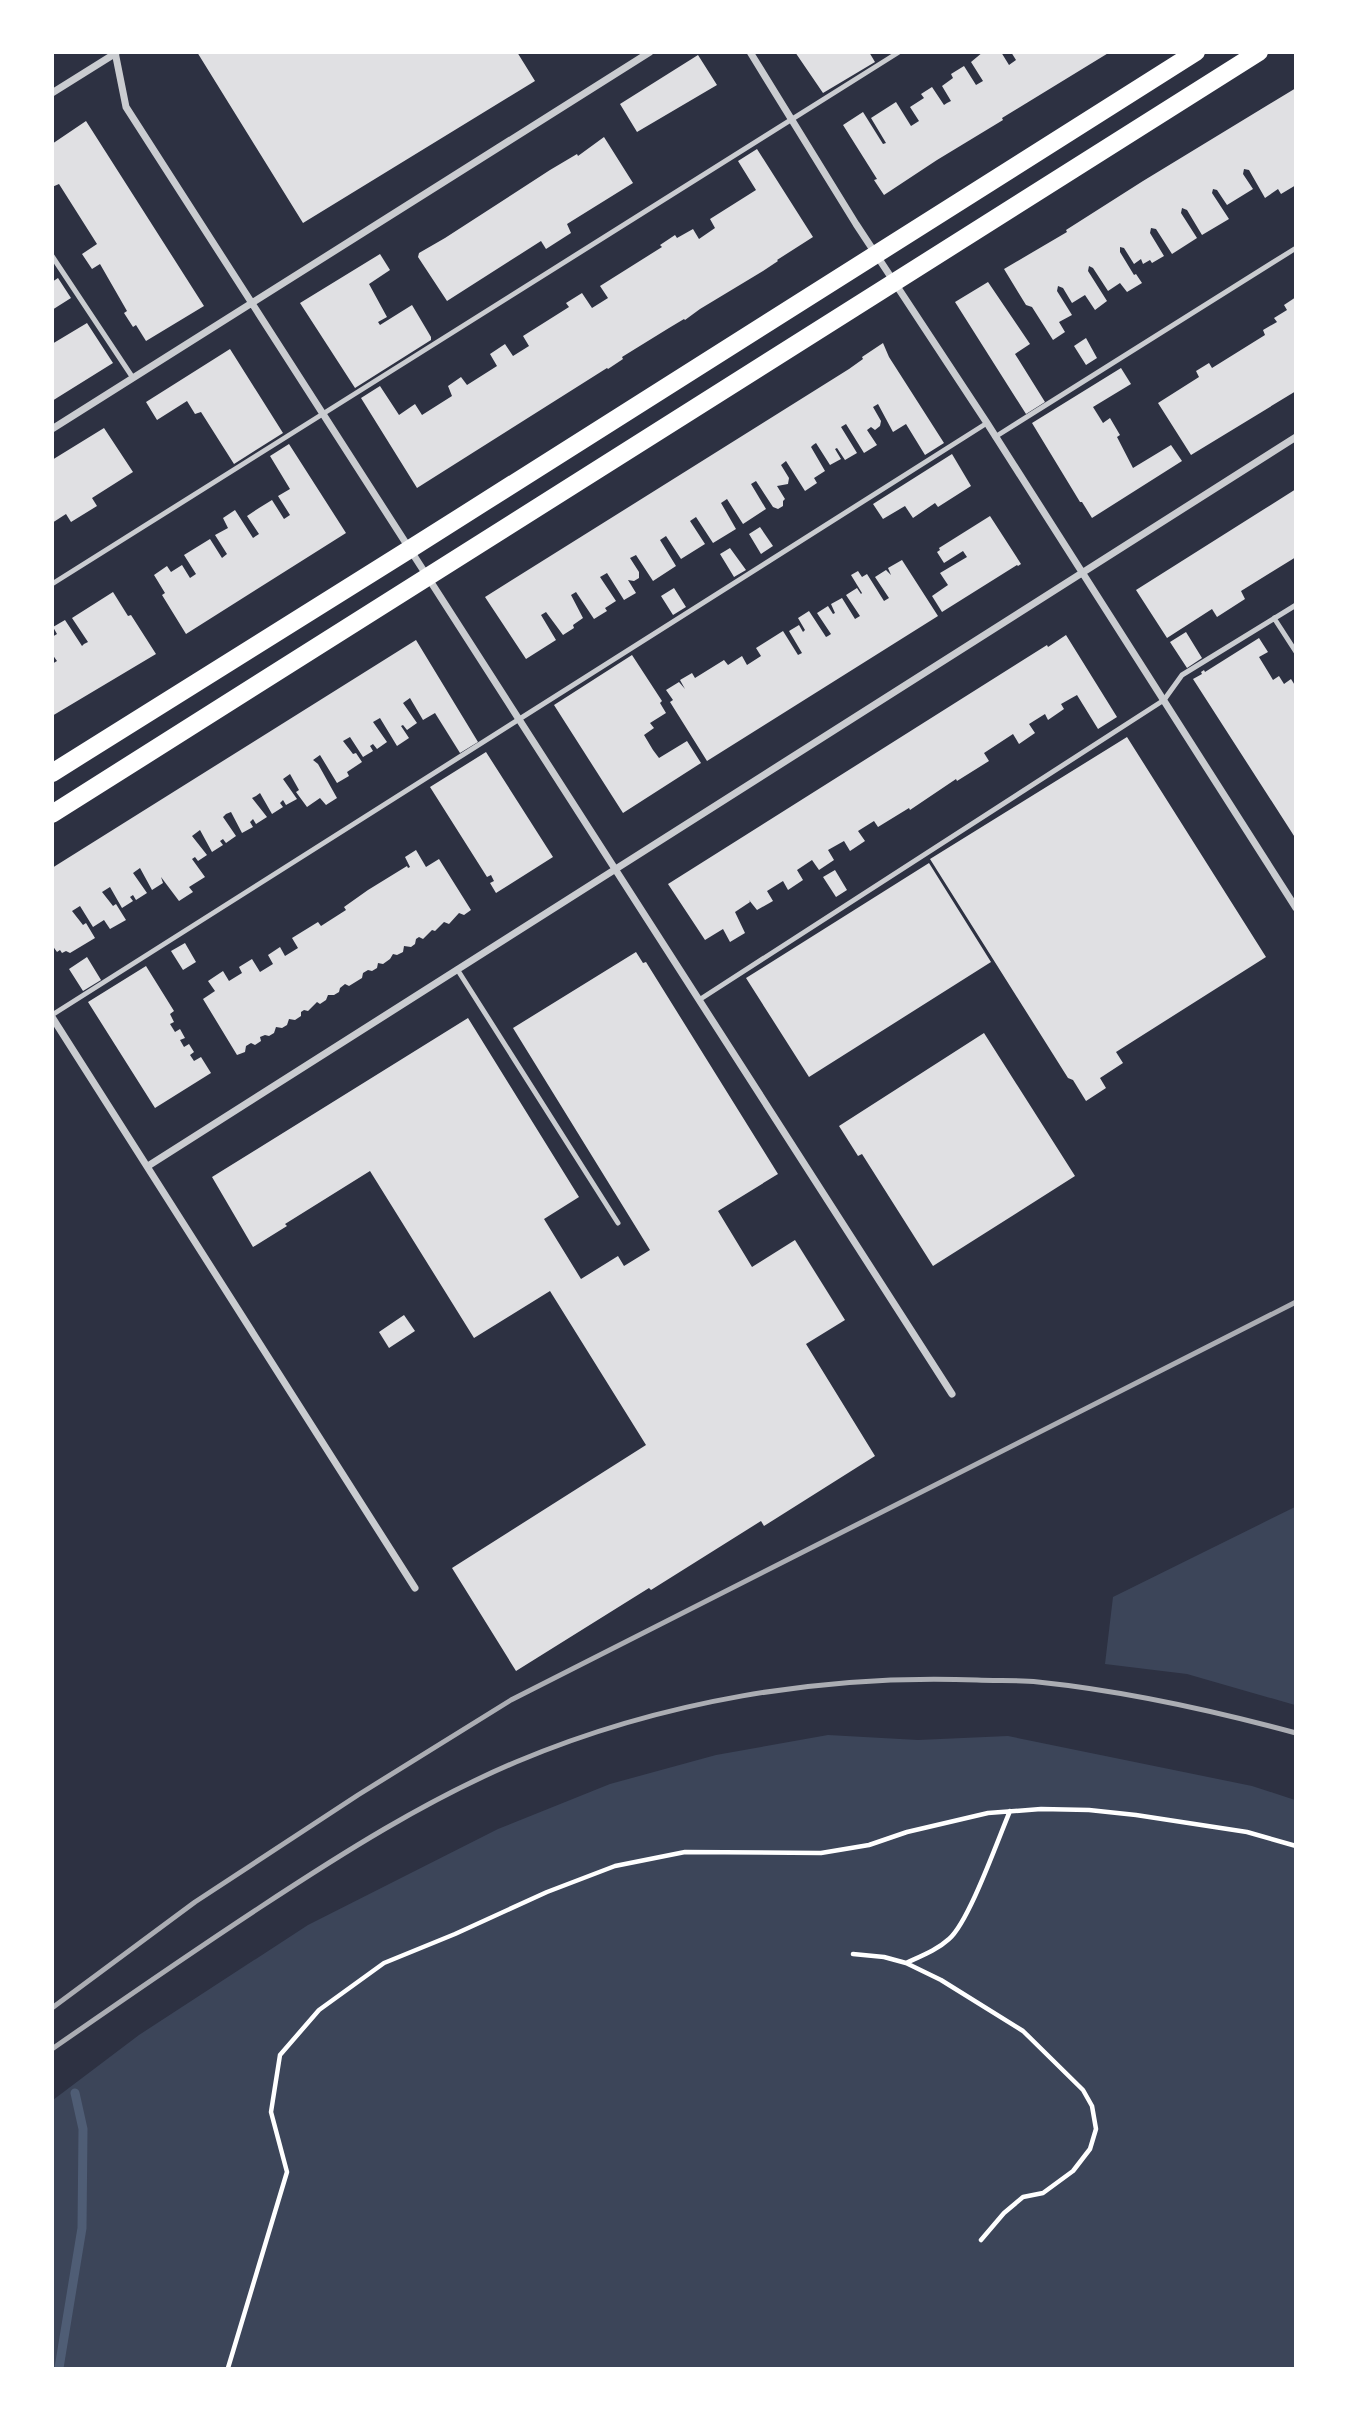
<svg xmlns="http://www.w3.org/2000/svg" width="1348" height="2421" viewBox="0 0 1348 2421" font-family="'Archivo Narrow',sans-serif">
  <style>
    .green { fill: #3c4559 }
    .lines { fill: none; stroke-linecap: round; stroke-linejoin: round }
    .stream { stroke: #4f5d75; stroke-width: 9 }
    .building { fill: #e0e0e3 }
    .path { stroke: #fff; stroke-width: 4.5 }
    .service { stroke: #caccd0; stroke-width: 5 }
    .minor { stroke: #caccd0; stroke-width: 7 }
    .primary { stroke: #fff; stroke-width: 18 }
    .rail { stroke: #abadb3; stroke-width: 5 }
  </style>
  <rect width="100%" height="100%" fill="#2d3142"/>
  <path class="green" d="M 1295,1507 L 1295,1705 L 1187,1674 L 1105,1664 L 1113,1597 Z
    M 828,1735 L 918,1740 L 1008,1736 L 1252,1786 L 1295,1800 L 1295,2368 L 53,2368 L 53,2100 L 139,2035 L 308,1925 L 498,1829 L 610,1784 L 716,1755 Z"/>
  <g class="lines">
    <path class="stream" d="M 59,2368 L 82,2228 L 83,2129 L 75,2093"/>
  </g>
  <path class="building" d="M 197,52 L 517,52 L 535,81 L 303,223 Z
    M 795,52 L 869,52 L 875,62 L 823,93 Z
    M 983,52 L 1001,52 L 1009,65 L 1016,60 L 1011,52 L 1110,52 L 1002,118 L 1003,120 L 937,160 L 884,195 L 874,180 L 877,179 L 843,125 L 863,112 L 883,144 L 886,143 L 871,118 L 896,102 L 911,126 L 919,121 L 910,107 L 924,98 L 921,94 L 932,87 L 944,105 L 947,103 L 951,101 L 942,86 L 953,78 L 951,74 L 964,66 L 976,85 L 983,81 L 971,62 Z
    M 698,55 L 717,85 L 637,132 L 620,104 Z
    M 1296,88 L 1296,185 L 1281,194 L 1278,189 L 1265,198 L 1249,170 L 1244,169 L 1243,174 L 1253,189 L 1227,205 L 1217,190 L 1213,189 L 1212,193 L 1229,219 L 1202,235 L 1187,210 L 1182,208 L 1181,213 L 1197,238 L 1172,254 L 1156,229 L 1151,228 L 1150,233 L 1164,256 L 1152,263 L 1150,260 L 1143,264 L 1141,259 L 1134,264 L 1124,248 L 1120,247 L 1120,252 L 1134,275 L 1136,274 L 1142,283 L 1127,292 L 1120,283 L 1108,291 L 1093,268 L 1089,266 L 1088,271 L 1107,301 L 1095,310 L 1085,295 L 1072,303 L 1063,288 L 1058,286 L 1057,291 L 1072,315 L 1059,322 L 1065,332 L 1053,340 L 1032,307 L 1026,305 L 1004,269 L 1067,232 L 1066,230 L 1143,181 Z
    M 86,121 L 204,306 L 146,341 L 136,325 L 133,327 L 124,313 L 127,311 L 100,264 L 92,269 L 82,254 L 97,244 L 59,184 L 52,187 L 52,144 Z
    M 604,137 L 633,183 L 567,224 L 571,233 L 546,249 L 541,241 L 447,301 L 418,257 L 419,253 L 445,238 L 550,170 L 577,154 L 578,156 Z
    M 757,149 L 813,237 L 777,260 L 778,261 L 763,271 L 700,309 L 685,320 L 684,319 L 669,328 L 622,357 L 623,359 L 608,369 L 607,368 L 417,488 L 361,398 L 380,386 L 399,415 L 415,404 L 422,415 L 452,396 L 448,386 L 461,377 L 467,385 L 497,366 L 490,354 L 505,344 L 513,356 L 529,346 L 523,336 L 569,307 L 566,303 L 582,293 L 592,308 L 608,298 L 600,286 L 662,247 L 660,245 L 675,235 L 677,238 L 693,229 L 699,239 L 715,228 L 710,219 L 756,190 L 738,161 Z
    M 380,254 L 390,270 L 369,284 L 387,317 L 378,322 L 380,325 L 412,305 L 431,337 L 431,340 L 355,388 L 300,303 Z
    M 58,278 L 71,298 L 52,310 L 52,282 Z
    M 988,282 L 1030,344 L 1015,354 L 1045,402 L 1026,414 L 955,302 Z
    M 1296,297 L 1296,391 L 1191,455 L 1158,403 L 1199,377 L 1196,371 L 1209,363 L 1212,368 L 1265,335 L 1263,330 L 1277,322 L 1274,318 L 1287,310 L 1284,305 Z
    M 87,323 L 113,363 L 52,401 L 52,344 Z
    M 1086,338 L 1097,358 L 1086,365 L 1074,346 Z
    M 883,343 L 889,357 L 944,443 L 925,455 L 906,424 L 893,432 L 878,404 L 873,407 L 881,421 L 880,426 L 875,430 L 871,427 L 867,430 L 877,445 L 864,453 L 846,424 L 841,427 L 857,453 L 845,460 L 837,448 L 835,449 L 841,459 L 830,465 L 816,443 L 813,445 L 811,447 L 825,471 L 814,478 L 817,483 L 805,491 L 786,461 L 781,465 L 789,478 L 788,484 L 777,486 L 785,499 L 783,501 L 783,506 L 778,509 L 773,507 L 756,481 L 751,484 L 766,509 L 743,524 L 727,499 L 721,503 L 736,529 L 713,543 L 696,517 L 690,521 L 705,544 L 681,559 L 666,536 L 660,540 L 676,566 L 653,581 L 636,555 L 630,558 L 639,572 L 639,578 L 634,581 L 628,580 L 636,593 L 624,600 L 607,573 L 600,577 L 616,601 L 605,608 L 607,611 L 594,619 L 576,592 L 571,595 L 583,618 L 573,625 L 574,628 L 563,635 L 546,612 L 541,615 L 556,640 L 526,659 L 485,597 L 849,369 L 863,359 L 862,357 Z
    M 230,349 L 283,433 L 234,464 L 201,412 L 195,414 L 187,401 L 157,420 L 146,402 Z
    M 1121,368 L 1131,384 L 1093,407 L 1103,423 L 1110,418 L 1120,435 L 1117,437 L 1133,468 L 1171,445 L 1182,461 L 1092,518 L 1082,502 L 1080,502 L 1032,423 Z
    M 104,428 L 133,472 L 92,498 L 97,506 L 71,522 L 66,514 L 52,523 L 52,460 Z
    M 289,444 L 346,533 L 186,634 L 162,595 L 165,593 L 154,575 L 167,566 L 171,572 L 182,565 L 190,578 L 196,574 L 184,555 L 210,539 L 222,558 L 227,554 L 215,535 L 228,528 L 223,518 L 235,510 L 253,538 L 259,534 L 247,516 L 259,508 L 272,500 L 284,519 L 290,515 L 278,496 L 290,489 L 270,456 Z
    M 952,454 L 971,486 L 938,507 L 935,503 L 913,518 L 905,506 L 883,519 L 873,504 Z
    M 1296,489 L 1296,557 L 1241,591 L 1245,599 L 1217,617 L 1212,609 L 1167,638 L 1136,590 Z
    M 990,516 L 1021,564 L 1018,566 L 1017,565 L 942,612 L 932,596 L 948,585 L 940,573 L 967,557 L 963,551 L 944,563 L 937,552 L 940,550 L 939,548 Z
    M 760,527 L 773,546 L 761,554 L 749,534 Z
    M 730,548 L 746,570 L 734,577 L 720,554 Z
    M 902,560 L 938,616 L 707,761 L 670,702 L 673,700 L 666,690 L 679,682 L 685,689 L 680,680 L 692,673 L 695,678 L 724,660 L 728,665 L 742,656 L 747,665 L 761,656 L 756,648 L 783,631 L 798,655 L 802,653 L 789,631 L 799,625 L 803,632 L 805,630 L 798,618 L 809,611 L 826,637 L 828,636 L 831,634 L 817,613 L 828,606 L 833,614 L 835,613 L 831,604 L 842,598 L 855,619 L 860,616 L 846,595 L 857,588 L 861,594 L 862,593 L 851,575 L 858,571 L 862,577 L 867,574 L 884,601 L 889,598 L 875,577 L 886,570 L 891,575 L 888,568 Z
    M 674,588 L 686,607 L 673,615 L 661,596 Z
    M 113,592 L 128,616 L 131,615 L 156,654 L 52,716 L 52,664 L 57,661 L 52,654 L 52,637 L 57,634 L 53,627 L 65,620 L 82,646 L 84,644 L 88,642 L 72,618 Z
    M 1186,632 L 1202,658 L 1187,668 L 1170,642 Z
    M 1066,635 L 1117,717 L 1098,729 L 1077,695 L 1061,704 L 1064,709 L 1048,720 L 1045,714 L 1029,724 L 1035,733 L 1019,744 L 1013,734 L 984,753 L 989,761 L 957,781 L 956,779 L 910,810 L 909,808 L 878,827 L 874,821 L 858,831 L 865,841 L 850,851 L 844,841 L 828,850 L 834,860 L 819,870 L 812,860 L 797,870 L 803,880 L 788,890 L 783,881 L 767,891 L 773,901 L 757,910 L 749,900 L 750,902 L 735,912 L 745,933 L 730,942 L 723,929 L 705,940 L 668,884 L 1047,645 L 1048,647 Z
    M 1259,638 L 1268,652 L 1259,657 L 1273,680 L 1279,676 L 1284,684 L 1291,679 L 1296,687 L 1296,839 L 1193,679 L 1202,674 L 1201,672 L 1204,670 L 1205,672 Z
    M 416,640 L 478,742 L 460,753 L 435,713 L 423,720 L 410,698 L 403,703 L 417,723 L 407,730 L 403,725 L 401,726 L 409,738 L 397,746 L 380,718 L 373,722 L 387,742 L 377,749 L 373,744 L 370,746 L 373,751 L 363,757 L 350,737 L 343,741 L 353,754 L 356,753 L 362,762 L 347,772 L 349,776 L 337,783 L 320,755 L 313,760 L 318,764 L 337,798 L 326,805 L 320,798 L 307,807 L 296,792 L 299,790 L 290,774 L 283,779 L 297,799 L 286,805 L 283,800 L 280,803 L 283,807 L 272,814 L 260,793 L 256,796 L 252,798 L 267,817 L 256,824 L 253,819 L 250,822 L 253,827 L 242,833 L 231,812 L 226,814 L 223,817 L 236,836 L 226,843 L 223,839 L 220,841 L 223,845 L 212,852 L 200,830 L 192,836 L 207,855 L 198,861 L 195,857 L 192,859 L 205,877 L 189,887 L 193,892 L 179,901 L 161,877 L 163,883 L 152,890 L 140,868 L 133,873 L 147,893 L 136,900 L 133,895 L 130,897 L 133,901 L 122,908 L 110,887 L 102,892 L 113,906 L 116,904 L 126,920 L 110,929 L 104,920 L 93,927 L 80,906 L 72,911 L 83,925 L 86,923 L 95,938 L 70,953 L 66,951 L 62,953 L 60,950 L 57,952 L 52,945 L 52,868 Z
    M 632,655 L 662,701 L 660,703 L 666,713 L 650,723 L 654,728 L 644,735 L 653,750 L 659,758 L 687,741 L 701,763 L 623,813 L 554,705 Z
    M 1127,737 L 1266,957 L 1116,1052 L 1123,1063 L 1100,1078 L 1106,1088 L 1086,1101 L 1073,1080 L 1068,1078 L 930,859 Z
    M 486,752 L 553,857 L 496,893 L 490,883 L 494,881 L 491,875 L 487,877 L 430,787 Z
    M 416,850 L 426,867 L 439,859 L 471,910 L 464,915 L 459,913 L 449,924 L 444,922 L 435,931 L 432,930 L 423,939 L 419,937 L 416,939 L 415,944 L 411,947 L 404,946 L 403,952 L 397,955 L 393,954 L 390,959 L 383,964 L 378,963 L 377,968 L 372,971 L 368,970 L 363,973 L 362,978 L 349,986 L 345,984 L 340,988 L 339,992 L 334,995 L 328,995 L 326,1000 L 320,1004 L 317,1002 L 308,1011 L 304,1010 L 301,1012 L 301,1016 L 295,1020 L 289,1019 L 287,1025 L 282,1028 L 276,1027 L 274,1033 L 269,1036 L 265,1035 L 260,1037 L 261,1041 L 255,1045 L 251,1043 L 246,1046 L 245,1052 L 237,1055 L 203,999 L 215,991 L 208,981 L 223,971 L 229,981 L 242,973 L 239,967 L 252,959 L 260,972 L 273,964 L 268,955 L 280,947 L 285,956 L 298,948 L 292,938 L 318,922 L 321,926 L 346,910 L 344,907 L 368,890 L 407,866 L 408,868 L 410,867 L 405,857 Z
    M 929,863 L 991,962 L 809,1077 L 746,978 Z
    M 835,870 L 847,890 L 836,897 L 823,877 Z
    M 185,943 L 196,962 L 183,970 L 171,951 Z
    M 636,952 L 643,963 L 646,962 L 778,1174 L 718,1211 L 752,1267 L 795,1240 L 845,1320 L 806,1344 L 875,1456 L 764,1526 L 761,1521 L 651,1590 L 649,1588 L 516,1671 L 452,1568 L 646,1445 L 550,1291 L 474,1338 L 370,1171 L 285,1224 L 287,1226 L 253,1247 L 212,1177 L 468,1018 L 579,1197 L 544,1219 L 581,1279 L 618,1256 L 624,1266 L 650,1250 L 513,1028 Z
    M 87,957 L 101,980 L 83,991 L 69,969 Z
    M 146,966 L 174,1011 L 170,1014 L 174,1022 L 170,1024 L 175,1032 L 180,1029 L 185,1038 L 180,1040 L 184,1047 L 189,1044 L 194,1052 L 190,1055 L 194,1061 L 201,1057 L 211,1073 L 155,1108 L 88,1002 Z
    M 984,1033 L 1075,1176 L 933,1266 L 862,1154 L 858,1156 L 839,1126 Z
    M 404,1315 L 415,1331 L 389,1348 L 379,1332 Z"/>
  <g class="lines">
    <path class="path" d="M 853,1954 L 884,1957 L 906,1963 L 941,1980 L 1023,2031 L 1083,2090 L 1092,2106 L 1096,2129 L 1090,2149 L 1073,2171 L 1043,2193 L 1023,2197 L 1004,2213 L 981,2240
      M 906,1963 C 921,1956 937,1950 949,1939 C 969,1922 998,1839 1010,1811
      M 228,2368 L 287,2172 L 271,2112 L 280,2055 L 319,2010 L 384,1963 L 455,1934 L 547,1892 L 615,1866 L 685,1852 L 821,1853 L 869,1845 L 907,1832 L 988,1813 L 1041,1809 L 1089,1810 L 1136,1815 L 1247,1832 L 1296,1846"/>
    <path class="service" d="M 52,256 L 133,378
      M 995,437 L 1296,248
      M 52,584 L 899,52
      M 1274,618 L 1296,652
      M 457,969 L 618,1223
      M 699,1000 L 1164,700 L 1182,675 L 1296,605
      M 52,1015 L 987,423"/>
    <path class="minor" d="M 115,52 L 126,107 L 952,1394
      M 750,52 L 856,224 L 987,423 L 1296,908
      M 52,93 L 116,53
      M 52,429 L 650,52
      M 52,1017 L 415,1588
      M 148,1166 L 1296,437"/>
    <path class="primary" d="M 52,773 L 410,549 L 1196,52
      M 52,814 L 1259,52"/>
    <path class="rail" d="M 52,2008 L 195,1902 L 358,1795 L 511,1700 L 1296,1302
      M 52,2049 C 121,2001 189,1954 259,1908 C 341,1854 426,1800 516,1762 C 661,1701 821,1674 977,1680 C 997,1681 1018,1680 1038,1682 C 1125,1691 1211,1710 1296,1733"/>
  </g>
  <rect width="1348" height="2421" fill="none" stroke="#ffffff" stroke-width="108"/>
</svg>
